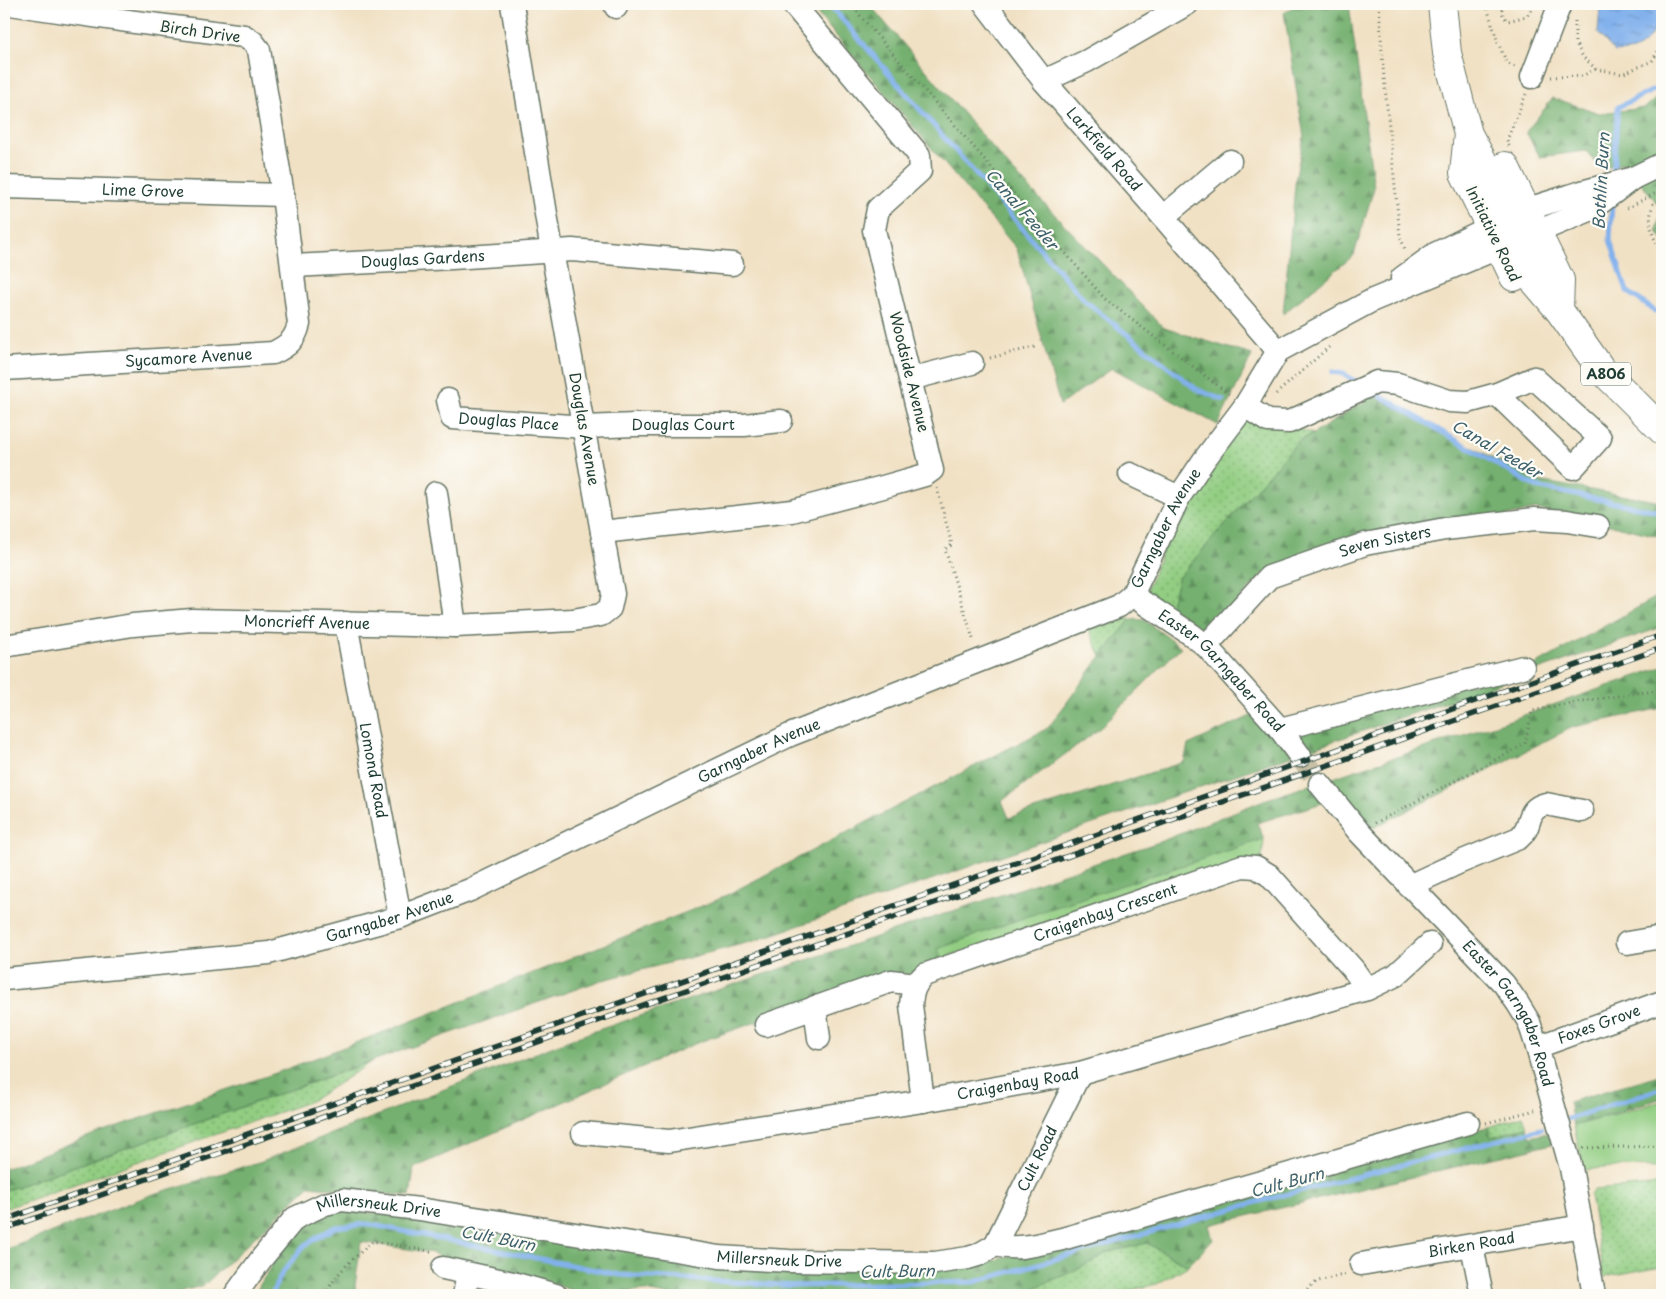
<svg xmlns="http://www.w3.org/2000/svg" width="1666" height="1299" viewBox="0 0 1666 1299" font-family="'Playpen Sans',sans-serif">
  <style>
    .grass { fill: url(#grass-dots); stroke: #58855b }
    .forest { fill: url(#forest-firs); stroke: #4a7652 }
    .green { fill: #92cd82; stroke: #58855b }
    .water { fill: url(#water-ripples); stroke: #507790 }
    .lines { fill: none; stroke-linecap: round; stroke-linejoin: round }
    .stream { stroke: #82b1ec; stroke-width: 5 }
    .minor-tunnel { stroke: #c7c0a7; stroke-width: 22; stroke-dasharray: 22 11; stroke-linecap: butt }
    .minor-casing { stroke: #687666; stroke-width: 25 }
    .major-casing { stroke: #687666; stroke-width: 30 }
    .path { stroke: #687666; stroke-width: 3; stroke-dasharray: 1 4; stroke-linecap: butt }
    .minor { stroke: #fff; stroke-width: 22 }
    .major { stroke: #fff; stroke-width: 28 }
    .rail-casing { stroke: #1f3d34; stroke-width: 5.5 }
    .rail { stroke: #fdfcf7; stroke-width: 4; stroke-dasharray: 11; stroke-linecap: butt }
    .labels { text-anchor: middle; stroke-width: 4.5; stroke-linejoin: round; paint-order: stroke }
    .shield { fill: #fdfcf7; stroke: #62766e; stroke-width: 1 }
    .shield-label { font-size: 14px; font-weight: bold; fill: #1f3d34 }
    .street-label { font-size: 15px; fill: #1f3d34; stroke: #fdfcf7 }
    .water-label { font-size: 16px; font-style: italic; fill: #3d606b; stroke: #fdfcf7 }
  </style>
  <defs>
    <pattern id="grass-dots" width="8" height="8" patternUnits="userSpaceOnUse" patternTransform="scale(1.25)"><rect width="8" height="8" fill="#92cd82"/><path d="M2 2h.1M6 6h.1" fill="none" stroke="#77a86b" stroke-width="1.8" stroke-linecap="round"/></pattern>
    <pattern id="forest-firs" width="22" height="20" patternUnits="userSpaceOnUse" patternTransform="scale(1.25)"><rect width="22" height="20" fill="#75b070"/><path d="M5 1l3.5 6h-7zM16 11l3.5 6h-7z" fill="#5f905d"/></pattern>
    <pattern id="water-ripples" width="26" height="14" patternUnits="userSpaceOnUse" patternTransform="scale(1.25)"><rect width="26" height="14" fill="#82b1ec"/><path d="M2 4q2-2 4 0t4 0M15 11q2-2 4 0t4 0" fill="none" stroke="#6a91c0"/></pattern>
  </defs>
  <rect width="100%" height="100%" fill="#fdfcf7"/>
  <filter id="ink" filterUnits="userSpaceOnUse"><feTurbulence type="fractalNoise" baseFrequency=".02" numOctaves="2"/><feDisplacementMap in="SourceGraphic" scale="10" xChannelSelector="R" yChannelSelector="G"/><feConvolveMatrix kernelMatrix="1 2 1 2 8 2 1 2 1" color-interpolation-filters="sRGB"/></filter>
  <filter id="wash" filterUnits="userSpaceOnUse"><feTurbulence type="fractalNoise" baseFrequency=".0096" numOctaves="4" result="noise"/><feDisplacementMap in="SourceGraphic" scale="20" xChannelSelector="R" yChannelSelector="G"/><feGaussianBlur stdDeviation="1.12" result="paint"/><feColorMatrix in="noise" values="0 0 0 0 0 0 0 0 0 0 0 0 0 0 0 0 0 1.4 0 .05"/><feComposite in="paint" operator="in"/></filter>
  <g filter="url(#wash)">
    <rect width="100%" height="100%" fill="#f1e1c4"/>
    <path class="grass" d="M 1251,412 L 1313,434 L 1298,441 L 1179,577 L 1170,607 L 1152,596 L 1147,589 L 1183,499 Z
      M 1109,619 L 1131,619 L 1101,656 L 1088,628 Z
      M 373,1061 L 311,1101 L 4,1209 L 4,1191 Z
      M 1523,1116 L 1527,1127 L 1491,1138 L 1488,1127 Z
      M 1662,1184 L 1662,1266 L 1604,1277 L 1590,1195 L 1593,1190 Z
      M 1147,1243 L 1188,1266 L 1157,1284 L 1110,1295 L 1018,1295 L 1078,1269 L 1109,1252 Z"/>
    <path class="forest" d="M 809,4 L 869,4 L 1011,169 L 1164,328 L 1252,355 L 1218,425 L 1112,368 L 1060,405 L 1017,249 Z
      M 1296,4 L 1349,4 L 1374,188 L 1354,255 L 1283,314 L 1296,175 L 1304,137 L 1284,13 Z
      M 1662,93 L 1662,239 L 1657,231 L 1661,208 L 1625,163 L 1601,169 L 1586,151 L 1540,157 L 1526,132 L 1553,98 L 1599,113 L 1645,108 Z
      M 1373,396 L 1538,481 L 1662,502 L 1662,537 L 1586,519 L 1536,509 L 1264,573 L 1208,633 L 1170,607 L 1179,577 L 1298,441 L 1313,434 Z
      M 1662,594 L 1662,627 L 1305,751 L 1287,730 L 1528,669 Z
      M 1131,619 L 1144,620 L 1181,647 L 1098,730 L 1002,801 L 1009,818 L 1184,762 L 1188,745 L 1253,715 L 1269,733 L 1275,732 L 1293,755 L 754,941 L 599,981 L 4,1191 L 4,1169 L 100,1132 L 276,1073 L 389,1030 L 717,900 L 1048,728 L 1101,656 Z
      M 1662,667 L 1662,708 L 1573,727 L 1373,828 L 1342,797 L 1257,823 L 1264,839 L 1040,912 L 939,948 L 942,958 L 910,974 L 898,973 L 699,1042 L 414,1168 L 410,1196 L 309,1186 L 204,1285 L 169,1295 L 4,1295 L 4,1250 L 151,1195 L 262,1161 L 577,1037 L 1162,841 L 1264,800 L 1507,721 Z
      M 1662,1074 L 1662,1098 L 1574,1126 L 1569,1102 Z
      M 1488,1127 L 1491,1137 L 1527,1127 L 1530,1137 L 1548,1133 L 1552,1144 L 1209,1225 L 1213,1240 L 1188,1266 L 1147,1243 L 1109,1252 L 1078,1269 L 1018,1295 L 666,1295 L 640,1290 L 617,1295 L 585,1295 L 542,1280 L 445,1260 L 433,1253 L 361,1242 L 355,1286 L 357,1295 L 254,1295 L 271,1266 L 302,1225 L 335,1209 L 417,1218 L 584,1244 L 971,1267 L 1445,1137 Z"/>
    <path class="green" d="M 1264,839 L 1262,858 L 942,958 L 938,949 L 1040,912 Z
      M 1662,1101 L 1662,1168 L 1614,1167 L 1584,1170 L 1574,1126 Z"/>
    <path class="water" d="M 1602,4 L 1662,4 C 1662,20 1650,43 1635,49 C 1630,52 1621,51 1615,52 L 1598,33 L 1600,8 Z"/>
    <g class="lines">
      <path class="stream" d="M 829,4 L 1085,301 L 1196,389 L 1223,400
        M 1613,177 L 1618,107 L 1658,88 L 1662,83
        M 1612,203 L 1610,240 L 1627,291 L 1662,316
        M 1333,372 L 1344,374 L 1360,384
        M 1374,392 L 1536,487 L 1662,512
        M 1568,1119 L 1662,1088
        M 271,1295 L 282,1273 L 305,1245 L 335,1227 L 368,1224 L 620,1275 L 796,1286 L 974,1282 L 1253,1203 L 1541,1129"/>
    </g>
  </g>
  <g filter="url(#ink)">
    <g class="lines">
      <path class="minor-tunnel" d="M 1300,756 L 1320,784"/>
      <g class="minor-casing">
        <g id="minor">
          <path d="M 615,4 L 616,7"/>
          <path id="s1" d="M 985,4 L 1044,81 L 1163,217 L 1278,351"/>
          <path d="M 1532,77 L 1560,4"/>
          <path d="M 1044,81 L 1087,61 L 1187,4"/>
          <path id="s2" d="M 4,187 L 283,195"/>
          <path d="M 1163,217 L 1230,161"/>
          <path id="s3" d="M 293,266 L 452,258 L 572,250 L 732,264"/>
          <path d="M 1402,278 L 1435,254 L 1525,210 L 1585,191 L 1633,178 L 1662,164"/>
          <path id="s4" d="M 4,369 L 273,353 C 288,346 295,340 299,324 L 283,195 L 259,50 L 253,42 L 244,36 L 135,22 L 10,4"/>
          <path d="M 1534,378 L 1600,438 L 1573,468 L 1497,394 Z"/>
          <path d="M 910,379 L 972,363"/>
          <path id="s5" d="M 448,400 L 452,418 L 585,427 L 635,425 L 744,425 L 781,421"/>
          <path d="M 1245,406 L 1268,421 L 1289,422 L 1377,382 L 1398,384 L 1449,401 L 1468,402 L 1497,394"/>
          <path d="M 1130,474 L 1179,497"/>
          <path d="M 436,493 L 455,626"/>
          <path d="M 602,532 L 792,511 L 883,487 L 925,475 L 932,470 L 874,230 L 878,209 L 920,171 L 919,155 L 793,4"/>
          <path id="s6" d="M 1132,595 L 1192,635 L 1206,646 L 1280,729 L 1300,756"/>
          <path id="s7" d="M 346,623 L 400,917"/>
          <path id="s8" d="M 4,646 L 133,625 L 192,620 L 455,626 L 573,620 L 601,615 L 610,608 L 613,594 L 552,251 L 512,4"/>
          <path id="s9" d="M 1206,646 L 1269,577 L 1365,544 L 1445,529 L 1535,519 L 1567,521 L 1598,526"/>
          <path d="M 1280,729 L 1523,667"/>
          <path id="s10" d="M 1320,784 L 1359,832 L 1504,984 L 1518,1004 L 1529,1022 L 1537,1047 L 1571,1168 L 1594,1295"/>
          <path d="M 1409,886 L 1458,863 L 1519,838 C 1534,826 1524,809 1546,804 L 1582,811"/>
          <path d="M 1627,943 L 1662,937"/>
          <path id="s11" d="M 4,979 L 269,953 L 400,917 L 470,890 L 790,735 L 1119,606 L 1132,595 L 1179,497 L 1204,460 L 1245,406 L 1278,351 L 1373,300 L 1592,209 L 1633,178"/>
          <path d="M 815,1007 L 819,1038"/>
          <path d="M 766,1025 L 891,981 L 916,984"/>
          <path id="s12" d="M 1537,1047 L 1662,1002"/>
          <path id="s13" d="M 923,1101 L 911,1005 C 912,991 915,984 924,975 L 1242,866 L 1256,867 L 1269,875 L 1353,969 L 1367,989"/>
          <path id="s14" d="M 583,1133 L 669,1141 L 923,1101 L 1080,1073 L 1367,989 L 1396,975 L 1430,944"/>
          <path id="s15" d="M 995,1245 L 1080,1073"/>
          <path d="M 1472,1246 L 1482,1295"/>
          <path id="s16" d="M 1361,1264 L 1582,1226"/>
          <path d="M 443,1268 L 513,1283 L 556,1295"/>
          <path id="s17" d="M 235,1295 L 262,1258 L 295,1218 L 325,1204 L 342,1200 L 419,1209 L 719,1257 L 789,1261 L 935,1263 L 968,1258 L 978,1255 L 995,1245 C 1018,1251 1039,1244 1062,1239 L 1468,1123"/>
          <path d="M 464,1295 L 468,1274"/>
        </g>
      </g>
      <g class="major-casing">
        <path id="major" d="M 1442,4 L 1447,53 L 1468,134 L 1464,173 L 1514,277
          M 1468,134 L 1486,167 L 1531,274 L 1536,283 L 1559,310 L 1601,369 L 1662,430
          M 1505,166 L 1560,280 L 1559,310"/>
      </g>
      <path class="path" d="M 850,4 L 1105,299 L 1230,395
        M 1379,4 L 1383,67 L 1400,236 L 1406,252
        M 1486,4 L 1498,43 L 1507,63 L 1517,68
        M 1501,4 L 1503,16 L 1508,21 L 1527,16 L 1535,4
        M 1575,21 L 1575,42 L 1583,57 L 1596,69 L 1622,74 L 1652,61 L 1662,45
        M 1551,77 L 1582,76 L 1596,69
        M 1509,146 L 1507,140 L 1526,94
        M 1662,199 L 1653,204 C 1647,224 1652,236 1662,253
        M 1627,208 L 1662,190
        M 990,358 L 1038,346
        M 1276,394 L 1329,347
        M 937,488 L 952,545 L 945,549 L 974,642
        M 1375,823 L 1525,744 L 1532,711 L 1575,702 L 1662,690
        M 1486,1123 L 1535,1110
        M 1583,1148 L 1662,1146
        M 326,1295 C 334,1273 357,1256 373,1241 L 434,1252
        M 1299,1295 L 1318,1281 L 1347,1274"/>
      <use href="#minor" class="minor"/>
      <use href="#major" class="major"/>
      <g class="rail-casing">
        <path id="rail" d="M 4,1220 L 1662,635
          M 4,1229 L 1662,648"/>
      </g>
      <use href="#rail" class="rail"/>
    </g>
  </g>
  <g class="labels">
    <rect class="shield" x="1581" y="362.5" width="50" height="23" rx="4"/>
    <g class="shield-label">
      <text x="1606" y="379">A806</text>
    </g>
    <g class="street-label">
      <text transform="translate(200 32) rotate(8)" y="5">Birch Drive</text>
      <text dy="5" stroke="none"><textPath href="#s1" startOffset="188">Larkfield Road</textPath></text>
      <text dy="5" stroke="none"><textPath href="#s2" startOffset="139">Lime Grove</textPath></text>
      <text transform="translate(1493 234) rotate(64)" y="5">Initiative Road</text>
      <text dy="5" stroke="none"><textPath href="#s3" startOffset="130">Douglas Gardens</textPath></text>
      <text dy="5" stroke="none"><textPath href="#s4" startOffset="185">Sycamore Avenue</textPath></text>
      <text transform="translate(909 372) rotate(76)" y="5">Woodside Avenue</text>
      <text dy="5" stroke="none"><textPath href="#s5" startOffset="75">Douglas Place</textPath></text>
      <text dy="5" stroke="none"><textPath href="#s5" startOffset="250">Douglas Court</textPath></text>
      <text transform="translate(584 429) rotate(80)" y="5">Douglas Avenue</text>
      <text dy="5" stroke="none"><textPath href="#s11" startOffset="1278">Garngaber Avenue</textPath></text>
      <text dy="5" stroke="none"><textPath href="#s9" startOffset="215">Seven Sisters</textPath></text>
      <text dy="5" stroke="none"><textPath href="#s8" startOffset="305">Moncrieff Avenue</textPath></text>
      <text dy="5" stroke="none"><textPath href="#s6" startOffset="118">Easter Garngaber Road</textPath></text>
      <text dy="5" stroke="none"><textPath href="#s11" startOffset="798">Garngaber Avenue</textPath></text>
      <text dy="5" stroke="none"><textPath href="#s7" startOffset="150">Lomond Road</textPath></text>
      <text dy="5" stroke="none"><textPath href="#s13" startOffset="322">Craigenbay Crescent</textPath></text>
      <text dy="5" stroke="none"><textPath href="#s11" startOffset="392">Garngaber Avenue</textPath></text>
      <text dy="5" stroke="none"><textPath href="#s10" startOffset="300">Easter Garngaber Road</textPath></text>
      <text dy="5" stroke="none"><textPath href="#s12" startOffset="66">Foxes Grove</textPath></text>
      <text dy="5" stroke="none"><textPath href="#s14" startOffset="440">Craigenbay Road</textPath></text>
      <text dy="5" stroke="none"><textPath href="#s15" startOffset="96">Cult Road</textPath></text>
      <text dy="5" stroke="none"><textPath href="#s17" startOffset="185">Millersneuk Drive</textPath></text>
      <text dy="5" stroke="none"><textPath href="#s16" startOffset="112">Birken Road</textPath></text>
      <text dy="5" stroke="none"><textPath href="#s17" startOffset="590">Millersneuk Drive</textPath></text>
    </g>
    <g class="water-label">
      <text transform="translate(1601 181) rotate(-87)" y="6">Bothlin Burn</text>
      <text transform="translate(1022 209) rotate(49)" y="6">Canal Feeder</text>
      <text transform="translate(1497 449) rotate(30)" y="6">Canal Feeder</text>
      <text transform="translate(1287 1182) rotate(-15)" y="6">Cult Burn</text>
      <text transform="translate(498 1238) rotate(11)" y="6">Cult Burn</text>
      <text transform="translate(897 1271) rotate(-1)" y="6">Cult Burn</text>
    </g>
  </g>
  <rect width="1666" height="1299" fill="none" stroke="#fdfcf7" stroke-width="20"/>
</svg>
